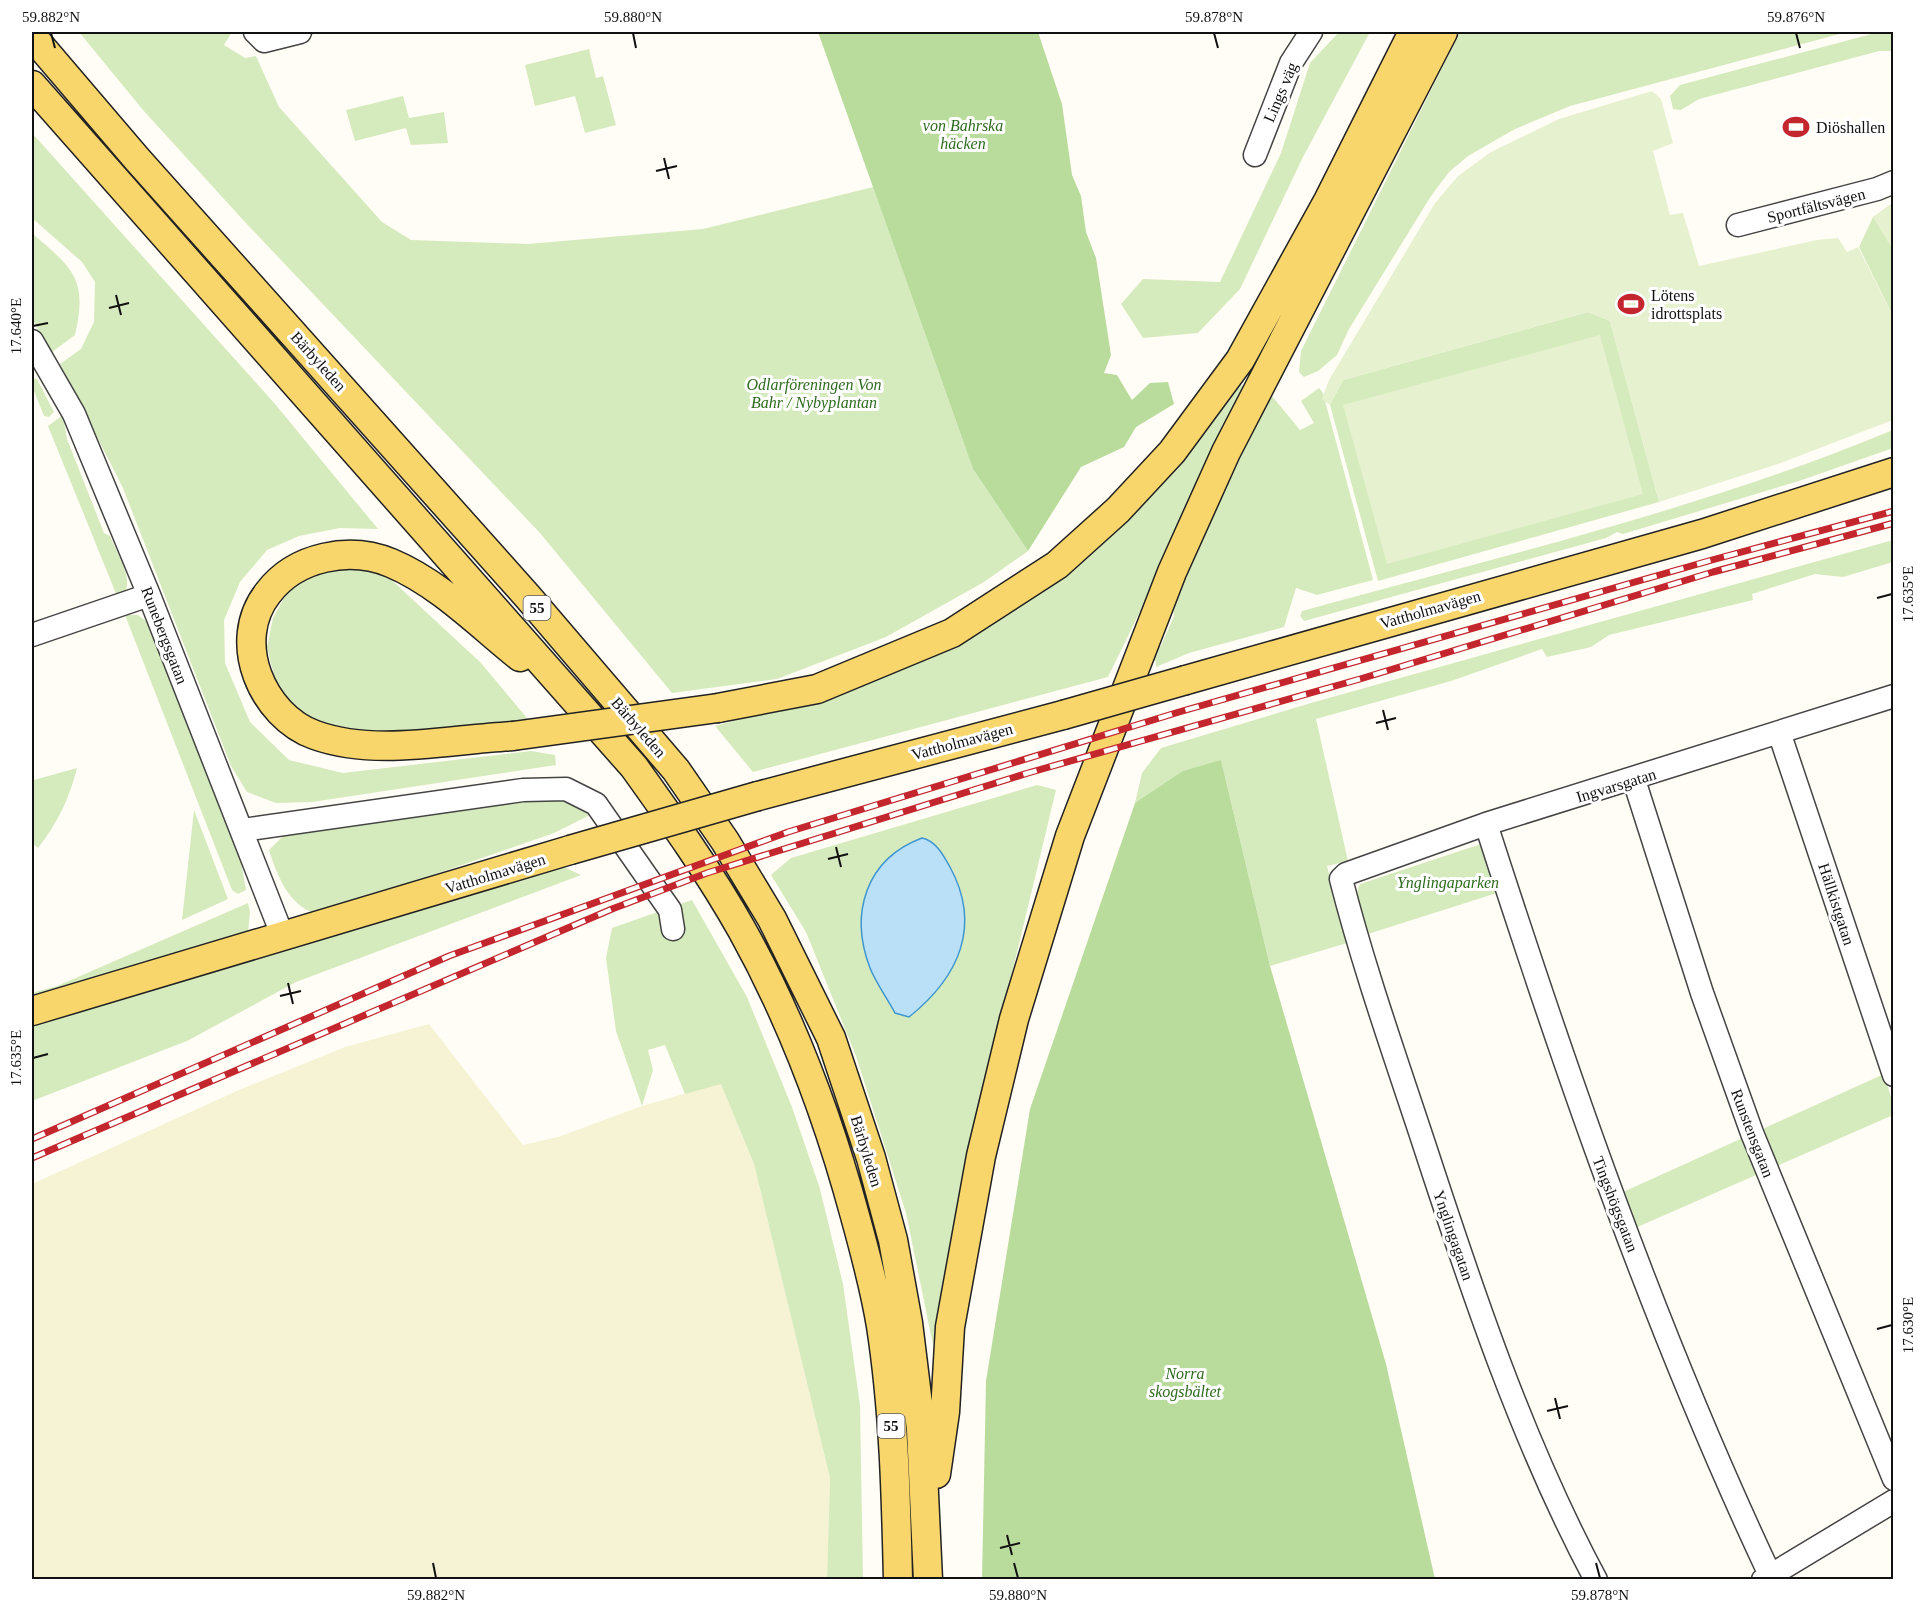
<svg xmlns="http://www.w3.org/2000/svg" width="1925" height="1611" viewBox="0 0 1925 1611" font-family="'Times New Roman',serif">
  <style>
    .farmland { fill: #f6f3d4 }
    .green { fill: #d5ebbd }
    .forest { fill: #b9dc9c }
    .pitch { fill: #e6f2cf }
    .water { fill: #b9e0f7; stroke: #3f96cf; stroke-width: 1.5 }
    .lines { fill: none; stroke-linecap: round; stroke-linejoin: round }
    .minor-casing { stroke: #444; stroke-width: 25 }
    .major-casing { stroke: #222; stroke-width: 31 }
    .minor { stroke: #fff; stroke-width: 22 }
    .major { stroke: #f9d66b; stroke-width: 28 }
    .rail-casing { stroke: #c4262e; stroke-width: 7 }
    .rail { stroke: #fff; stroke-width: 4.5; stroke-dasharray: 14; stroke-linecap: butt }
    .major-bridge-casing { stroke: #222; stroke-width: 31; stroke-linecap: butt }
    .major-bridge { stroke: #f9d66b; stroke-width: 28 }
    .ticks { fill: none; stroke: #111; stroke-width: 2 }
    .labels { text-anchor: middle; stroke-width: 6; stroke-linejoin: round; paint-order: stroke }
    .shield { fill: #fff; stroke: #585858; stroke-width: 1.5 }
    .shield-label { font-size: 15px; font-weight: bold; fill: #111 }
    .street-label { font-size: 16px; fill: #111; stroke: #fff }
    .park-label { font-size: 16px; font-style: italic; fill: #2f6b1f; stroke: #fff }
    .poi-label { font-size: 16px; fill: #111; stroke: #fff; text-anchor: start }
    .neatline { fill: none; stroke: #111; stroke-width: 2 }
    .ticks-label { font-size: 15px; text-anchor: middle; fill: #111 }
  </style>
  <rect width="100%" height="100%" fill="#fffdf5"/>
  <path class="farmland" d="M 429,1024 L 523,1145 L 558,1137 L 642,1106 L 721,1083 L 754,1164 L 830,1478 L 827,1579 L 32,1579 L 32,1184 L 239,1090 L 345,1047 Z"/>
  <path class="green" d="M 79,32 L 232,32 L 224,45 L 245,58 L 256,56 L 279,107 L 382,222 L 411,240 L 528,244 L 703,229 L 873,187 L 973,469 L 1028,551 L 984,582 L 886,637 L 777,679 L 672,693 L 540,533 L 244,221 L 143,110 Z
    M 1339,32 L 1370,32 L 1303,157 L 1240,289 L 1198,333 L 1143,338 L 1121,304 L 1143,279 L 1220,282 L 1281,153 L 1310,63 Z
    M 1460,32 L 1847,32 L 1570,106 L 1515,129 L 1468,156 L 1449,172 L 1431,196 L 1349,329 L 1337,355 L 1318,371 L 1304,377 L 1299,372 L 1301,351 Z
    M 1879,32 L 1893,32 L 1893,51 L 1879,51 L 1699,99 L 1681,110 L 1673,109 L 1670,96 L 1680,85 Z
    M 589,49 L 596,78 L 603,76 L 616,125 L 585,133 L 575,96 L 535,106 L 525,65 Z
    M 403,96 L 409,118 L 444,112 L 448,143 L 411,145 L 406,128 L 355,141 L 346,110 Z
    M 32,133 L 275,404 L 378,529 L 340,528 L 299,536 L 267,550 L 240,582 L 224,620 L 225,663 L 250,722 L 289,760 L 343,773 L 531,751 L 555,755 L 556,765 L 312,802 L 276,803 L 247,792 L 231,766 L 123,488 L 60,364 L 81,349 L 94,322 L 95,282 L 82,262 L 32,218 Z
    M 1893,203 L 1893,316 L 1859,247 L 1873,217 Z
    M 32,233 C 73,269 88,278 75,335 L 52,352 L 32,319 Z
    M 1588,312 L 1610,321 L 1659,502 L 1378,581 L 1330,405 L 1343,380 Z
    M 34,379 L 37,379 L 54,412 L 49,417 L 44,416 L 32,386 Z
    M 1235,383 L 1249,388 L 1108,677 L 753,772 L 715,726 L 802,703 L 1041,591 Z
    M 1319,388 L 1323,393 L 1373,580 L 1317,595 L 1296,588 L 1284,627 L 1189,653 L 1156,667 L 1156,661 L 1146,661 L 1151,649 L 1161,646 L 1174,616 L 1172,603 L 1254,425 L 1272,396 L 1300,430 L 1314,423 L 1301,401 Z
    M 63,415 L 67,439 L 104,533 L 110,536 C 119,559 138,582 119,601 L 48,426 Z
    M 1893,430 L 1893,448 L 1799,481 L 1623,534 L 1617,532 L 1606,538 L 1304,621 L 1300,616 L 1302,611 C 1501,556 1703,509 1893,430 Z
    M 1893,540 L 1893,562 L 1843,577 L 1815,574 L 1752,594 L 1753,600 L 1609,635 L 1591,647 L 1547,657 L 1542,649 L 1451,681 L 1316,719 L 1348,861 L 1327,866 L 1347,943 L 1270,966 L 1221,760 L 1135,803 L 1142,773 L 1161,748 L 1311,703 Z
    M 334,567 L 383,572 L 481,663 L 532,724 L 439,732 L 346,730 L 299,713 L 276,684 L 267,647 L 273,618 L 289,589 Z
    M 125,615 L 138,615 L 147,622 L 240,856 L 246,890 L 238,894 L 232,890 Z
    M 77,768 C 70,797 57,824 38,848 L 32,843 L 32,777 L 34,780 Z
    M 1037,785 L 1056,790 C 1012,975 965,1158 933,1345 L 906,1213 L 856,1056 L 806,932 L 771,875 L 791,858 Z
    M 539,798 L 563,800 L 590,815 L 554,833 L 321,914 C 291,911 277,876 269,850 L 283,836 L 352,823 Z
    M 194,810 L 228,899 L 182,920 Z
    M 1484,843 L 1500,892 L 1368,934 C 1364,920 1352,897 1360,884 Z
    M 564,867 L 581,875 L 296,982 L 187,1041 L 32,1101 L 32,1025 Z
    M 692,900 L 747,997 L 792,1107 L 820,1189 L 843,1284 L 860,1405 L 863,1579 L 827,1579 L 830,1478 L 754,1164 L 721,1084 L 685,1094 L 665,1045 L 648,1050 L 653,1070 L 642,1106 L 616,1031 L 606,958 L 612,928 Z
    M 248,903 L 250,912 L 248,933 L 32,1000 L 32,993 L 57,986 Z
    M 1884,1074 L 1893,1104 L 1893,1115 L 1626,1232 L 1612,1197 Z"/>
  <path class="forest" d="M 818,32 L 1038,32 L 1062,104 L 1072,175 L 1081,196 L 1086,232 L 1096,258 L 1111,355 L 1104,373 L 1117,375 L 1132,400 L 1150,383 L 1168,382 L 1174,404 L 1136,427 L 1124,447 L 1081,467 L 1028,551 L 973,469 Z
    M 1221,760 L 1270,966 L 1386,1364 L 1435,1579 L 982,1579 L 986,1381 L 1030,1109 L 1135,803 L 1183,771 Z"/>
  <path class="pitch" d="M 1652,91 L 1661,99 L 1672,139 L 1673,143 L 1653,151 L 1670,215 L 1683,213 L 1699,266 L 1817,240 L 1838,238 L 1847,252 L 1858,247 L 1893,316 L 1893,420 L 1778,464 L 1659,502 L 1610,321 L 1588,312 L 1343,380 L 1330,405 L 1322,399 L 1329,380 L 1435,203 L 1458,176 L 1491,152 L 1559,119 Z
    M 1893,204 L 1893,250 L 1873,217 Z
    M 1600,335 L 1643,494 L 1387,564 L 1343,405 Z"/>
  <path class="water" d="M 922,838 C 936,841 943,855 950,867 C 982,926 959,977 909,1017 L 895,1013 C 887,998 876,983 870,968 C 849,913 866,859 922,838 Z"/>
  <g class="lines">
    <g class="minor-casing">
      <path id="minor" d="M 255,32 L 264,41 L 300,32
        M 1255,155 L 1291,63 L 1311,32
        M 1738,225 L 1877,189 L 1894,182
        M 32,341 L 74,414 L 149,595 L 283,937
        M 32,635 L 149,595
        M 1779,732 L 1894,1075
        M 1634,780 L 1702,993 L 1752,1133 L 1894,1479
        M 1486,824 C 1568,1079 1656,1333 1770,1575
        M 243,830 L 523,790 L 566,789 L 596,804 L 670,910 L 673,929
        M 1596,1580 C 1523,1444 1472,1291 1424,1144 C 1395,1056 1364,969 1341,879 L 1346,874 L 1486,824 L 1894,696
        M 1763,1580 L 1894,1501"/>
    </g>
    <g class="major-casing">
      <path id="major" d="M 32,36 L 137,159 L 528,597 L 676,770 L 725,841 L 772,919 L 831,1038 L 871,1158 L 893,1240 L 908,1323 L 921,1429 L 928,1580
        M 32,85 L 634,767 C 672,820 710,873 742,930 C 792,1020 828,1116 855,1216 C 865,1252 875,1289 881,1326 C 894,1410 896,1495 898,1580
        M 1186,680 L 1702,534 L 1894,472
        M 718,708 L 817,689 L 952,633 L 1057,565 L 1118,510 L 1172,452 L 1240,360 L 1328,201 L 1413,32
        M 513,736 C 450,739 376,757 315,735 C 262,716 230,641 268,593 C 296,556 350,546 391,563 C 439,583 480,625 520,657
        M 758,796 L 1063,715
        M 32,1011 L 570,850
        M 936,1474 L 945,1412 L 950,1327 L 981,1156 L 1014,1019 L 1070,836 L 1172,572 L 1226,452 L 1443,32"/>
    </g>
    <use href="#minor" class="minor"/>
    <use href="#major" class="major"/>
    <g class="rail-casing">
      <path id="rail" d="M 32,1139 L 449,956 L 788,832 L 1179,712 L 1712,560 L 1894,511
        M 32,1158 L 612,909 L 707,873 L 1028,773 L 1360,679 L 1713,572 L 1894,523"/>
    </g>
    <use href="#rail" class="rail"/>
    <g class="major-bridge-casing">
      <path id="major-bridge" d="M 1063,715 L 1186,680
        M 513,736 L 718,708
        M 570,850 L 758,796"/>
    </g>
    <use href="#major-bridge" class="major-bridge"/>
  </g>
  <path class="ticks" d="M 51,33 L 55,48M 633,33 L 636,48M 1214,33 L 1218,48M 1796,33 L 1800,48M 664,158 L 669,179M 656,171 L 677,166M 116,295 L 121,315M 109,308 L 129,303M 33,326 L 48,323M 1877,598 L 1892,594M 1383,710 L 1388,730M 1376,723 L 1396,718M 836,847 L 841,867M 828,859 L 848,854M 288,983 L 293,1004M 280,996 L 301,991M 33,1058 L 48,1054M 1877,1329 L 1892,1325M 1555,1398 L 1560,1419M 1547,1411 L 1568,1406M 1007,1535 L 1012,1555M 1000,1548 L 1020,1543M 433,1563 L 436,1578M 1014,1563 L 1018,1578M 1596,1563 L 1600,1578"/>
  <defs>
    <g id="stadium-bare" transform="scale(2.07)"><path d="M0-5a6.5 5 0 1 0 0 10a6.5 5 0 1 0 0-10ZM-3.5-1.8h7v3.6h-7Z" fill="#c4262e" stroke="#fff" stroke-width="2.5" paint-order="stroke"/></g>
  </defs>
  <g fill-rule="evenodd">
    <use href="#stadium-bare" x="1796" y="127"/>
    <use href="#stadium-bare" x="1631" y="304"/>
  </g>
  <g class="labels">
    <g class="shield">
      <rect x="523.5" y="596" width="27" height="24" rx="4.5"/>
      <rect x="877.5" y="1414" width="27" height="24" rx="4.5"/>
    </g>
    <g class="shield-label">
      <text x="537" y="613">55</text>
      <text x="891" y="1431">55</text>
    </g>
    <g class="street-label">
      <text transform="translate(1280 92) rotate(-67)" y="6">Lings väg</text>
      <text transform="translate(1816 205) rotate(-14)" y="6">Sportfältsvägen</text>
      <text transform="translate(319 361) rotate(48)" y="6">Bärbyleden</text>
      <text transform="translate(1430 609) rotate(-16)" y="6">Vattholmavägen</text>
      <text transform="translate(165 635) rotate(69)" y="6">Runebergsgatan</text>
      <text transform="translate(639 727) rotate(49)" y="6">Bärbyleden</text>
      <text transform="translate(962 741) rotate(-15)" y="6">Vattholmavägen</text>
      <text transform="translate(1616 785) rotate(-17)" y="6">Ingvarsgatan</text>
      <text transform="translate(495 873) rotate(-17)" y="6">Vattholmavägen</text>
      <text transform="translate(1837 904) rotate(72)" y="6">Hällkistgatan</text>
      <text transform="translate(1753 1133) rotate(69)" y="6">Runstensgatan</text>
      <text transform="translate(867 1151) rotate(73)" y="6">Bärbyleden</text>
      <text transform="translate(1616 1204) rotate(69)" y="6">Tingshögsgatan</text>
      <text transform="translate(1454 1235) rotate(71)" y="6">Ynglingagatan</text>
    </g>
    <g class="park-label">
      <text x="963" y="131">von Bahrska<tspan x="963" dy="18">häcken</tspan></text>
      <text x="814" y="390">Odlarföreningen Von<tspan x="814" dy="18">Bahr / Nybyplantan</tspan></text>
      <text x="1448" y="888">Ynglingaparken</text>
      <text x="1185" y="1379">Norra<tspan x="1185" dy="18">skogsbältet</tspan></text>
    </g>
    <g class="poi-label">
      <text x="1816" y="133">Diöshallen</text>
      <text x="1651" y="301">Lötens<tspan x="1651" dy="18">idrottsplats</tspan></text>
    </g>
  </g>
  <rect width="1925" height="1611" fill="none" stroke="#ffffff" stroke-width="66"/>
  <rect x="33" y="33" width="1859" height="1545" class="neatline"/>
  <g class="ticks-label">
    <text x="51" y="22">59.882°N</text>
    <text x="633" y="22">59.880°N</text>
    <text x="1214" y="22">59.878°N</text>
    <text x="1796" y="22">59.876°N</text>
    <text transform="translate(16 326) rotate(-90)" y="5">17.640°E</text>
    <text transform="translate(1908 594) rotate(-90)" y="5">17.635°E</text>
    <text transform="translate(16 1058) rotate(-90)" y="5">17.635°E</text>
    <text transform="translate(1908 1325) rotate(-90)" y="5">17.630°E</text>
    <text x="436" y="1600">59.882°N</text>
    <text x="1018" y="1600">59.880°N</text>
    <text x="1600" y="1600">59.878°N</text>
  </g>
</svg>
